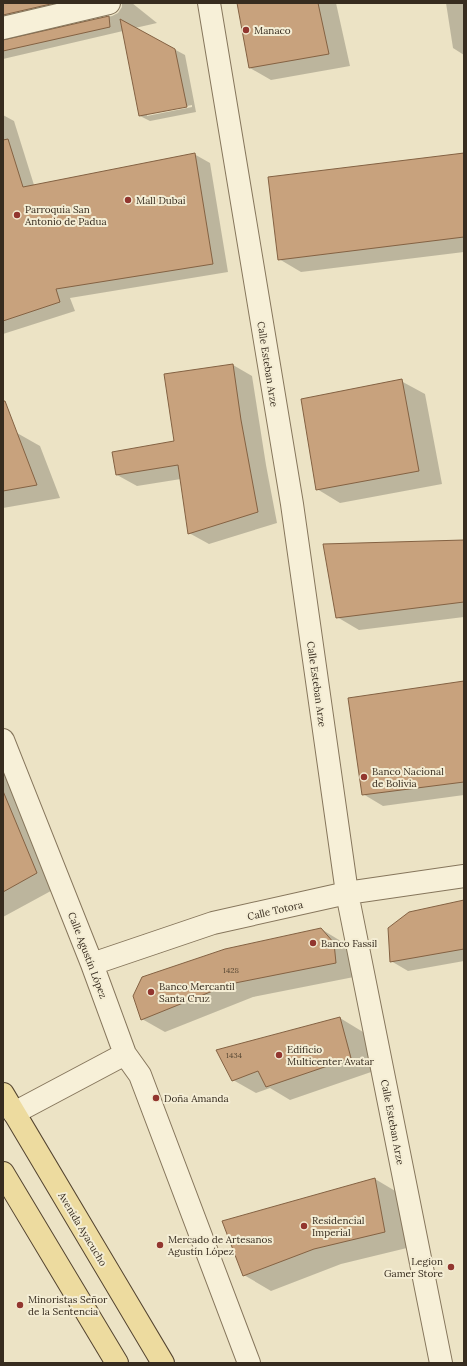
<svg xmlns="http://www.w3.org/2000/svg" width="467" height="1366" viewBox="0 0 467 1366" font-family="Lora,serif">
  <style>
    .shadow { fill: #0003; fill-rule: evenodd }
    .building { fill: #c8a27d; stroke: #846243 }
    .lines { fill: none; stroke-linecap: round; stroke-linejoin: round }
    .minor-casing { stroke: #86765c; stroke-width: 24 }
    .major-casing { stroke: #544430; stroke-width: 24 }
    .minor { stroke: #f7f0d8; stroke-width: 22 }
    .major { stroke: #eddb9f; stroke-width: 22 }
    .poi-dot { fill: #92362f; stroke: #f4edd4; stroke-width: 1.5 }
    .labels { text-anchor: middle; stroke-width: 4; stroke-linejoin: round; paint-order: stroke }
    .number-label { font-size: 8px; fill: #5b4a36 }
    .poi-label { font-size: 10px; fill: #372c1f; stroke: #f4edd4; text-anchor: start }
    .street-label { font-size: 10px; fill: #372c1f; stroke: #f4edd4 }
  </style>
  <rect width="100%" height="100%" fill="#ece3c5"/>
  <path class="shadow" d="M 3,3 L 87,3 L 3,26 Z
    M 122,3 L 132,3 L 157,23 L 135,28 L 185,55 L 196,112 L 150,121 L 140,116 L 123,31 L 3,59 L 3,41 L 112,16 L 118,13 L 122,7 ZM 192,105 L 192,107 L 147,116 L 147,114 Z
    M 238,3 L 336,3 L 350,66 L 271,80 L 250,68 Z
    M 446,3 L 464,3 L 464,55 L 453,48 Z
    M 3,115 L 14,121 L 34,185 L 194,154 L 210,163 L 228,272 L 70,298 L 75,311 L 3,334 Z
    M 464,154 L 464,252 L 301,272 L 279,259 Z
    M 233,365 L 252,376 L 266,465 L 277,523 L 209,544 L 189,533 L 181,479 L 137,486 L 117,475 L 175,442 Z
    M 401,381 L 425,394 L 442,484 L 340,503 L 317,489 Z
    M 17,433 L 40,446 L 60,498 L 3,508 L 3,436 Z
    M 464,541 L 464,617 L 359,630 L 337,617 Z
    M 464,682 L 464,795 L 383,806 L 363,794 Z
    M 3,750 L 60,886 L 3,917 Z
    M 464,901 L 464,961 L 408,971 L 391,961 Z
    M 321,929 L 344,943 L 357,957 L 359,976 L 253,997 L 165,1032 L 142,1019 Z
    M 340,1018 L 363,1032 L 374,1071 L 290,1100 L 270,1088 L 256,1093 L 233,1080 Z
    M 375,1179 L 402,1195 L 411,1247 L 341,1264 L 271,1291 L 244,1275 L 224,1222 Z"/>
  <path class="building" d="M 3,3 L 55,3 L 3,15 Z
    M 237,3 L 318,3 L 329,54 L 249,68 Z
    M 109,16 L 110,27 L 3,51 L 3,40 Z
    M 120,19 L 175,49 L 187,107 L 139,116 Z
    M 8,139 L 23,187 L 195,153 L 213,264 L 56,289 L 60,302 L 3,321 L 3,140 Z
    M 464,153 L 464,237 L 278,260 L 268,177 Z
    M 233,364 L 241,420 L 258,512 L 188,534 L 178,465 L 116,475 L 112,452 L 174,441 L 164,374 Z
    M 402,379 L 419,471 L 316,490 L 301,399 Z
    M 3,401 L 5,401 L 37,485 L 3,491 Z
    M 464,540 L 464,602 L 336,618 L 323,544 Z
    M 464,681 L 464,782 L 362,795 L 348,698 Z
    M 3,791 L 37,873 L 3,892 Z
    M 464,900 L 464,949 L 390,962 L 388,928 L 409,912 Z
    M 321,928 L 334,943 L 336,963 L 230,984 L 141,1020 L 133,996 L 142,977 L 225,949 Z
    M 340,1017 L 351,1058 L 266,1087 L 258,1071 L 232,1081 L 216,1050 Z
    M 375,1178 L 385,1232 L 314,1249 L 243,1276 L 222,1221 Z"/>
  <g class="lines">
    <g class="minor-casing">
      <path id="minor" d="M 209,3 L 292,504 L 347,893 L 441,1363
        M 3,28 L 109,3
        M 3,740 L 92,964 L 125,1054 L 140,1075 L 249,1363
        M 92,964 L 213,923 L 347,893 L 464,876
        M 14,1113 L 125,1054"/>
    </g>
    <g class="major-casing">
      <path id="major" d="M 3,1094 L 163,1363
        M 3,1173 L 117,1363"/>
    </g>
    <use href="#minor" class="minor"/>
    <use href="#major" class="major"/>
  </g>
  <g class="poi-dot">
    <circle cx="246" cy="30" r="4"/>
    <circle cx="128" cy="200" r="4"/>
    <circle cx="17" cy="215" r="4"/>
    <circle cx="364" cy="777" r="4"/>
    <circle cx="313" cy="943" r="4"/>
    <circle cx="151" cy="992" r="4"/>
    <circle cx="279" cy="1055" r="4"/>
    <circle cx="156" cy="1098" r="4"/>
    <circle cx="304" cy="1226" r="4"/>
    <circle cx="160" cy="1245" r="4"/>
    <circle cx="451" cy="1267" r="4"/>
    <circle cx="20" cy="1305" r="4"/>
  </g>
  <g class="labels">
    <g class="number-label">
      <text x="231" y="973">1428</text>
      <text x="234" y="1058">1434</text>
    </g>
    <g class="poi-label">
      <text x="254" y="34">Manaco</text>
      <text x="136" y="204">Mall Dubai</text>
      <text x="25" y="213">Parroquia San<tspan x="25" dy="12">Antonio de Padua</tspan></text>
      <text x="372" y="775">Banco Nacional<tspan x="372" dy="12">de Bolivia</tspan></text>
      <text x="321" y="947">Banco Fassil</text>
      <text x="159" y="990">Banco Mercantil<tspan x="159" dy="12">Santa Cruz</tspan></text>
      <text x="287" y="1053">Edificio<tspan x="287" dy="12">Multicenter Avatar</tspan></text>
      <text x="164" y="1102">Doña Amanda</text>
      <text x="312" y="1224">Residencial<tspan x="312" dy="12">Imperial</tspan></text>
      <text x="168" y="1243">Mercado de Artesanos<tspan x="168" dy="12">Agustín López</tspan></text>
      <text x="443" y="1265" text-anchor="end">Legion<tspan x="443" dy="12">Gamer Store</tspan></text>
      <text x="28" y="1303">Minoristas Señor<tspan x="28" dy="12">de la Sentencia</tspan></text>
    </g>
    <g class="street-label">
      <text transform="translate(268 364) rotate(81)" y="4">Calle Esteban Arze</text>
      <text transform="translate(317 684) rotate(82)" y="4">Calle Esteban Arze</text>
      <text transform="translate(275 910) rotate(-13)" y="4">Calle Totora</text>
      <text transform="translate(88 955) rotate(69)" y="4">Calle Agustín López</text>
      <text transform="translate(393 1122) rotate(79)" y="4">Calle Esteban Arze</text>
      <text transform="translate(83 1229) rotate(59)" y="4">Avenida Ayacucho</text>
    </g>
  </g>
  <rect width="467" height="1366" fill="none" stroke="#372c1f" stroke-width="8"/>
</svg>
